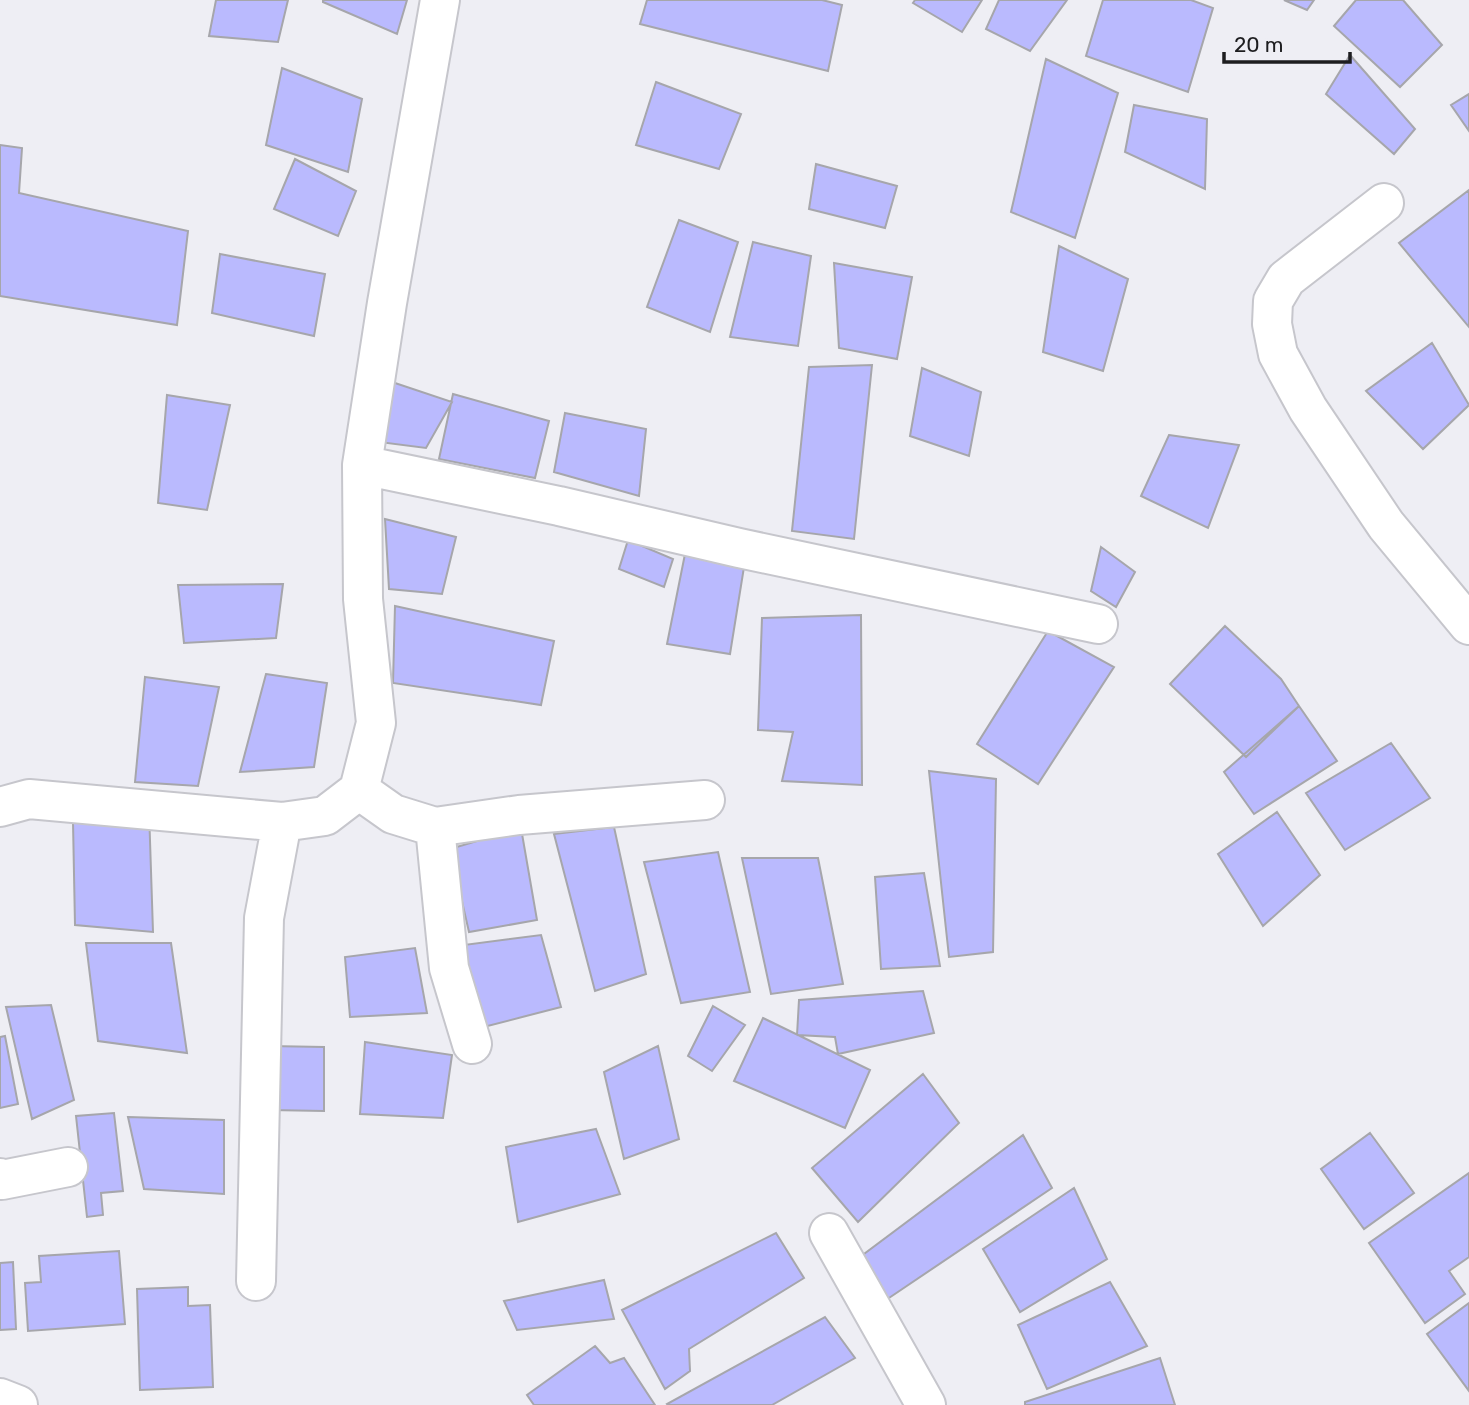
<svg xmlns="http://www.w3.org/2000/svg" width="1469" height="1405" viewBox="0 0 1469 1405" font-family="Rubik,sans-serif">
  <style>
    .building { fill: #babafe; stroke: #a6a6ab; stroke-width: 2 }
    .lines { fill: none; stroke-linecap: round; stroke-linejoin: round }
    .street-casing { stroke: #c6c6cc; stroke-width: 42 }
    .street { stroke: #fff; stroke-width: 38 }
  </style>
  <rect width="100%" height="100%" fill="#eeeef4"/>
  <path class="building" d="M 216,0 L 288,0 L 278,42 L 209,36 Z
    M 323,0 L 407,0 L 397,34 L 323,2 Z
    M 647,0 L 822,0 L 842,5 L 828,71 L 640,24 Z
    M 915,0 L 982,0 L 962,32 L 913,3 Z
    M 999,0 L 1067,0 L 1030,51 L 986,29 Z
    M 1103,0 L 1191,0 L 1213,8 L 1188,92 L 1086,56 Z
    M 1284,0 L 1314,0 L 1307,10 Z
    M 1356,0 L 1403,0 L 1442,45 L 1400,87 L 1334,26 Z
    M 1350,55 L 1415,129 L 1394,154 L 1326,94 Z
    M 1046,59 L 1118,93 L 1075,238 L 1011,212 Z
    M 282,68 L 362,99 L 348,172 L 266,145 Z
    M 656,82 L 741,114 L 719,169 L 636,145 Z
    M 1469,94 L 1469,131 L 1451,105 Z
    M 1134,105 L 1207,119 L 1205,189 L 1125,152 Z
    M 0,145 L 22,148 L 19,193 L 188,231 L 177,325 L 0,296 Z
    M 295,159 L 356,191 L 338,236 L 274,209 Z
    M 816,164 L 897,186 L 885,228 L 809,209 Z
    M 1469,190 L 1469,327 L 1399,243 Z
    M 679,220 L 738,242 L 710,332 L 647,307 Z
    M 753,242 L 811,256 L 798,346 L 730,337 Z
    M 1059,246 L 1128,279 L 1103,371 L 1043,352 Z
    M 220,254 L 325,274 L 314,336 L 212,313 Z
    M 834,263 L 912,277 L 897,359 L 839,348 Z
    M 1432,343 L 1469,405 L 1423,449 L 1366,391 Z
    M 872,365 L 854,539 L 792,531 L 809,367 Z
    M 922,368 L 981,392 L 969,456 L 910,436 Z
    M 389,381 L 452,402 L 426,448 L 379,442 Z
    M 453,394 L 549,421 L 535,478 L 439,459 Z
    M 167,395 L 230,405 L 207,510 L 158,503 Z
    M 565,413 L 646,429 L 639,496 L 554,472 Z
    M 1169,435 L 1239,445 L 1208,528 L 1141,496 Z
    M 385,519 L 456,537 L 442,594 L 389,589 Z
    M 628,540 L 673,559 L 664,587 L 619,569 Z
    M 1101,547 L 1135,572 L 1116,607 L 1091,591 Z
    M 685,554 L 744,567 L 730,654 L 667,644 Z
    M 283,584 L 276,638 L 184,643 L 178,585 Z
    M 395,606 L 554,641 L 541,705 L 393,683 Z
    M 861,615 L 862,785 L 782,781 L 793,732 L 758,730 L 762,618 Z
    M 1225,626 L 1281,679 L 1299,706 L 1246,757 L 1170,684 Z
    M 1048,631 L 1114,667 L 1038,784 L 977,744 Z
    M 266,674 L 327,683 L 314,767 L 240,772 Z
    M 145,677 L 219,687 L 198,786 L 135,782 Z
    M 1299,706 L 1337,761 L 1254,814 L 1224,772 Z
    M 1391,743 L 1430,798 L 1345,850 L 1306,793 Z
    M 929,771 L 996,779 L 993,952 L 949,957 Z
    M 149,810 L 153,932 L 75,925 L 73,822 Z
    M 1277,812 L 1320,875 L 1263,926 L 1218,854 Z
    M 614,827 L 646,974 L 595,991 L 554,834 Z
    M 521,828 L 537,920 L 469,932 L 450,849 Z
    M 718,852 L 750,992 L 681,1003 L 644,862 Z
    M 742,858 L 818,858 L 843,984 L 771,994 Z
    M 924,873 L 940,966 L 881,969 L 875,877 Z
    M 541,935 L 561,1007 L 468,1031 L 456,946 Z
    M 86,943 L 171,943 L 187,1053 L 98,1041 Z
    M 415,948 L 427,1013 L 350,1017 L 345,957 Z
    M 923,991 L 934,1033 L 838,1054 L 835,1037 L 797,1035 L 799,1000 Z
    M 51,1005 L 74,1100 L 32,1119 L 6,1007 Z
    M 713,1006 L 745,1025 L 712,1071 L 688,1056 Z
    M 763,1018 L 870,1070 L 845,1128 L 734,1081 Z
    M 5,1036 L 18,1104 L 0,1108 L 0,1037 Z
    M 365,1042 L 452,1055 L 443,1118 L 360,1114 Z
    M 269,1046 L 324,1047 L 324,1111 L 270,1110 Z
    M 658,1046 L 679,1139 L 624,1159 L 604,1072 Z
    M 923,1074 L 959,1123 L 858,1222 L 812,1168 Z
    M 114,1113 L 123,1191 L 101,1193 L 103,1215 L 87,1217 L 76,1116 Z
    M 128,1117 L 224,1120 L 224,1194 L 144,1189 Z
    M 596,1129 L 620,1194 L 518,1222 L 506,1147 Z
    M 1370,1133 L 1414,1193 L 1364,1229 L 1321,1169 Z
    M 1023,1135 L 1052,1188 L 886,1300 L 856,1260 Z
    M 1469,1173 L 1469,1257 L 1449,1271 L 1465,1294 L 1425,1323 L 1369,1243 Z
    M 1074,1188 L 1107,1259 L 1020,1312 L 983,1249 Z
    M 776,1233 L 804,1278 L 689,1349 L 690,1371 L 665,1389 L 622,1310 Z
    M 119,1251 L 125,1324 L 28,1331 L 25,1283 L 41,1282 L 39,1256 Z
    M 13,1262 L 16,1329 L 0,1330 L 0,1263 Z
    M 604,1280 L 614,1319 L 517,1330 L 504,1301 Z
    M 1110,1282 L 1147,1346 L 1047,1389 L 1018,1325 Z
    M 188,1287 L 188,1306 L 210,1305 L 213,1387 L 140,1390 L 137,1289 Z
    M 1469,1303 L 1469,1391 L 1427,1334 Z
    M 825,1317 L 855,1358 L 772,1405 L 668,1405 L 667,1404 Z
    M 595,1346 L 610,1363 L 624,1358 L 655,1405 L 534,1405 L 527,1395 Z
    M 1160,1358 L 1175,1405 L 1025,1405 L 1025,1402 Z"/>
  <g class="lines">
    <g class="street-casing">
      <path id="street" d="M 1384,203 L 1286,279 L 1273,301 L 1272,324 L 1278,354 L 1308,409 L 1386,525 L 1469,625
        M 362,465 L 559,506 L 739,548 L 1098,624
        M 359,790 L 393,814 L 435,827 L 519,815 L 705,800
        M 0,807 L 29,799 L 282,822 L 325,816 L 359,790 L 376,723 L 363,599 L 362,465 L 387,303 L 440,0
        M 435,827 L 449,968 L 472,1044
        M 0,1178 L 2,1180 L 68,1167
        M 829,1233 L 926,1405
        M 256,1281 L 264,918 L 282,822
        M 0,1398 L 18,1405"/>
    </g>
    <use href="#street" class="street"/>
  </g>
  <path d="M1224 52v10h126v-10" fill="none" stroke="#1d1d1f" stroke-width="3.5"/>
  <text x="1234" y="52" font-size="21" fill="#1d1d1f" stroke="#eeeef4" stroke-width="5" paint-order="stroke">20 m</text>
</svg>
